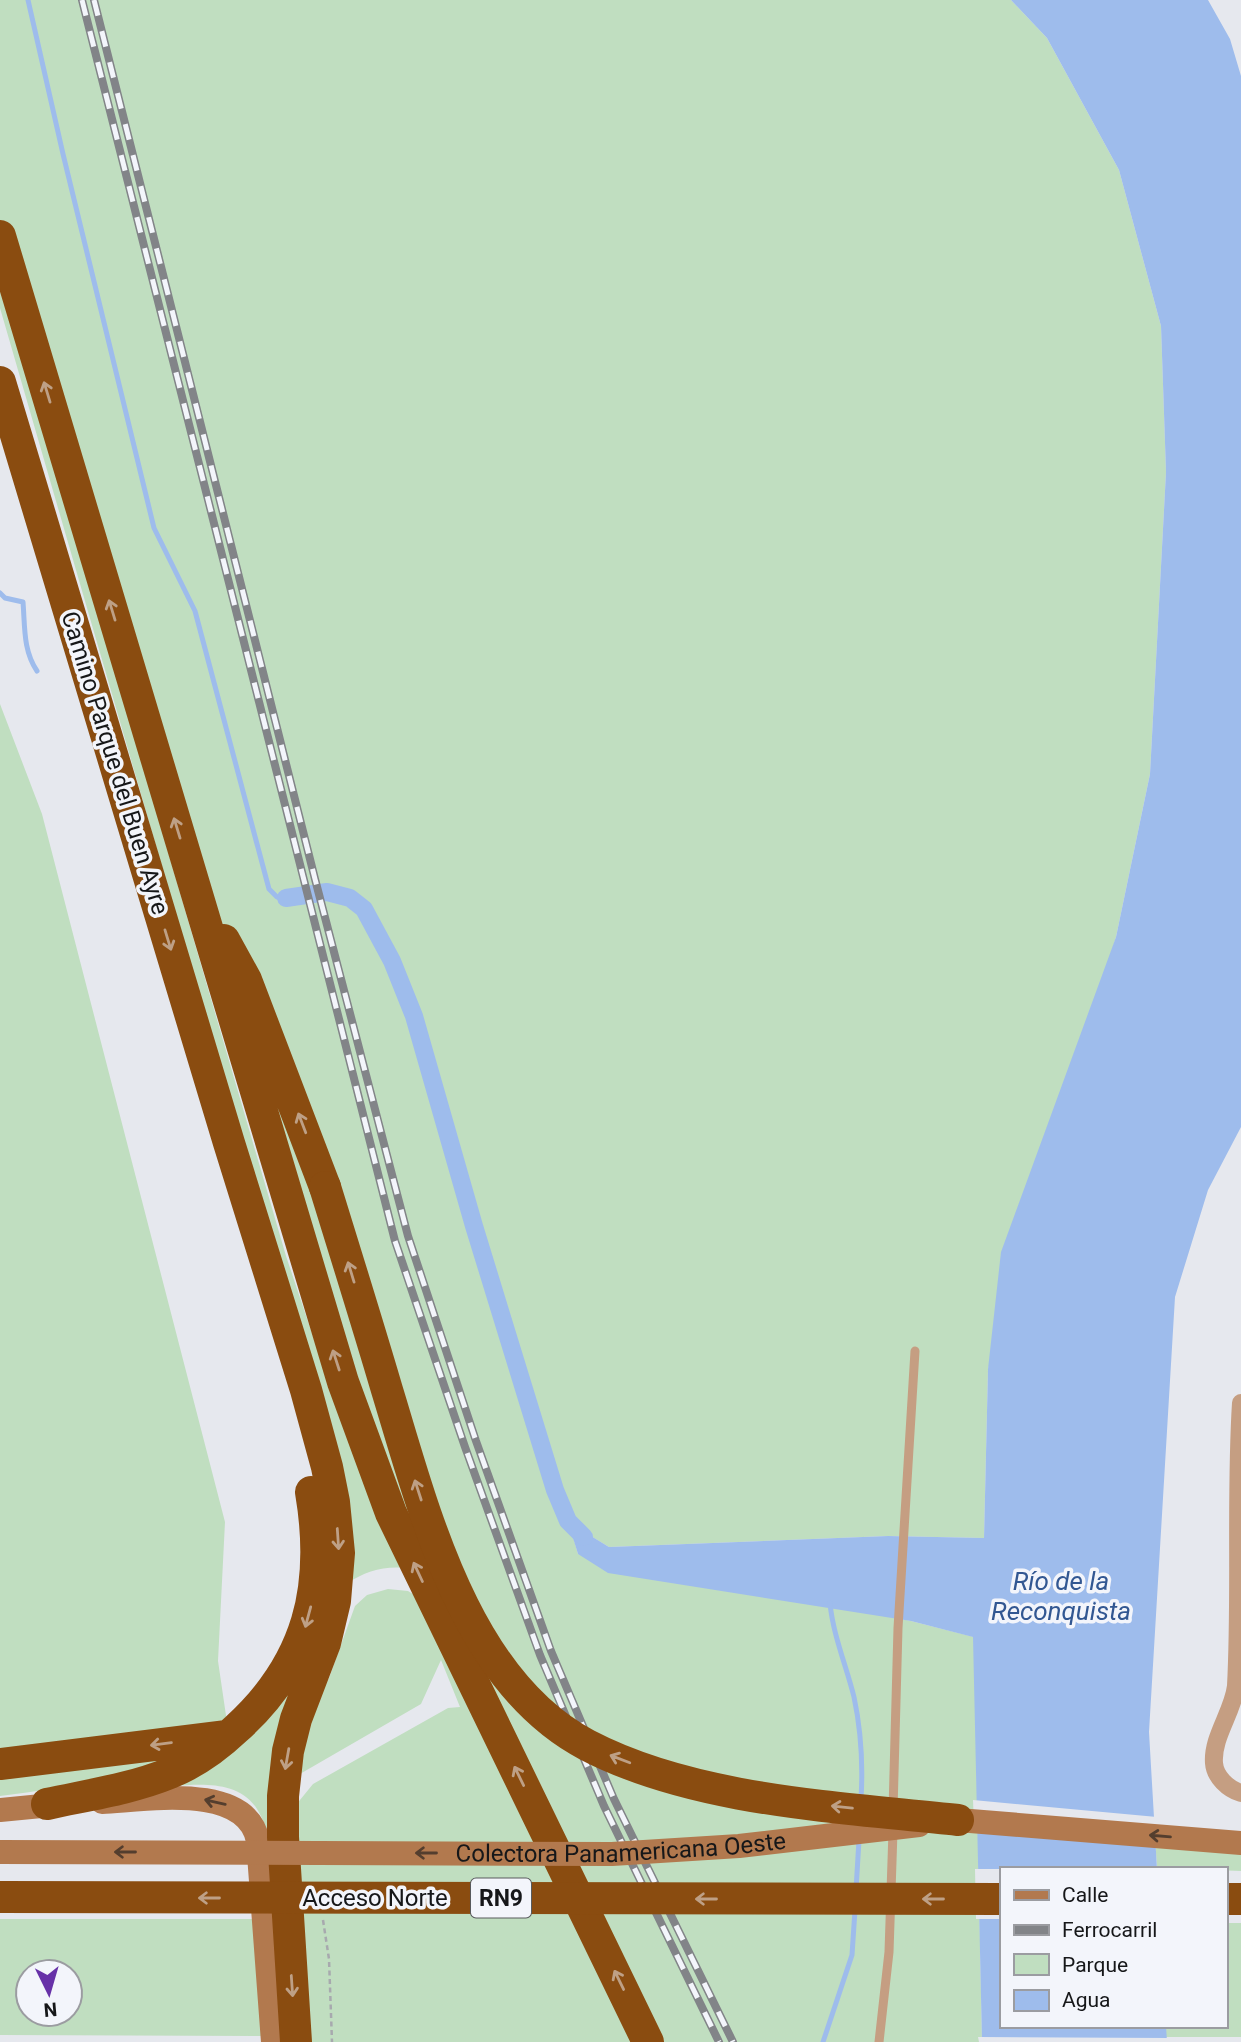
<svg xmlns="http://www.w3.org/2000/svg" width="1241" height="2042" viewBox="0 0 1241 2042" font-family="Roboto,sans-serif">
  <style>
    .green { fill: #c0dec0; fill-rule: evenodd }
    .water { fill: #9ebcec }
    .pier { fill: #e6e8ee }
    .lines { fill: none; stroke-linecap: round; stroke-linejoin: round }
    .stream { stroke: #9ebcec; stroke-width: 5 }
    .canal { stroke: #9ebcec; stroke-width: 18 }
    .path { stroke: #a7a9ae; stroke-width: 2.5; stroke-dasharray: 5 3.5; stroke-linecap: butt }
    .lane { stroke: #c59e82; stroke-width: 9 }
    .street { stroke: #c59e82; stroke-width: 18 }
    .secondary { stroke: #b2794e; stroke-width: 24 }
    .highway { stroke: #8a4c10; stroke-width: 32 }
    .rail-casing { stroke: #828488; stroke-width: 8 }
    .rail { stroke: #f3f5fb; stroke-width: 5; stroke-dasharray: 16; stroke-linecap: butt }
    .secondary-bridge { stroke: #b2794e; stroke-width: 24 }
    .highway-bridge { stroke: #8a4c10; stroke-width: 32 }
    .oneway { stroke: #bea086 }
    .oneway2 { stroke: #543e2e }
    .labels { text-anchor: middle; stroke-width: 7; stroke-linejoin: round; paint-order: stroke }
    .shield { fill: #f3f5fb; stroke: #585a5d; stroke-width: 2 }
    .shield-label { font-size: 23px; font-weight: bold; fill: #161719 }
    .street-label { font-size: 24px; fill: #161719; stroke: #f3f5fb }
    .water-label { font-size: 26px; font-style: italic; fill: #325792; stroke: #f3f5fb }
  </style>
  <rect width="100%" height="100%" fill="#e6e8ee"/>
  <path class="green" d="M 0,0 L 1011,0 L 1047,38 L 1119,170 L 1161,326 L 1166,472 L 1150,774 L 1116,937 L 988,1369 L 984,1538 L 888,1536 L 609,1547 L 569,1523 L 578,1554 L 911,1621 L 974,1637 L 982,2042 L 648,2042 L 391,1513 L 0,236 Z
    M 0,276 L 286,1256 L 331,1390 L 632,2042 L 305,2042 L 291,1811 L 313,1784 L 448,1708 L 460,1707 L 441,1660 L 421,1704 L 293,1778 L 300,1730 L 329,1678 L 355,1606 L 367,1595 L 388,1589 L 408,1591 L 418,1597 L 406,1568 C 383,1566 366,1571 346,1584 L 174,908 L 0,308 Z
    M 0,704 L 42,814 L 225,1522 L 218,1661 L 229,1736 L 0,1764 Z
    M 321,1470 L 270,1836 C 265,1826 261,1814 255,1806 C 236,1781 201,1784 174,1786 L 289,1676 Z
    M 113,1758 L 170,1759 C 115,1779 58,1789 0,1796 L 0,1777 Z
    M 1155,1837 L 1241,1845 L 1241,1871 L 1157,1868 Z
    M 0,1919 L 255,1919 L 264,2036 L 0,2035 ZM 28,1972 L 70,1972 L 70,2014 L 28,2014 Z
    M 1225,1923 L 1241,1923 L 1241,2037 L 1166,2037 L 1166,2026 L 1225,2026 Z"/>
  <path class="water" d="M 1011,0 L 1208,0 L 1230,39 L 1241,76 L 1241,1127 L 1208,1190 L 1175,1297 L 1149,1732 L 1157,1869 L 1001,1869 L 1001,2026 L 1166,2026 L 1167,2042 L 982,2042 L 973,1637 L 911,1621 L 608,1573 L 578,1554 L 568,1522 L 609,1547 L 888,1536 L 984,1538 L 988,1369 L 1001,1252 L 1116,937 L 1150,774 L 1166,472 L 1161,326 L 1119,170 L 1047,38 Z"/>
  <path class="pier" d="M 973,1800 L 1157,1817 L 1158,1837 L 974,1824 Z
    M 975,1869 L 1001,1869 L 1001,1919 L 976,1919 Z
    M 978,2037 L 1170,2038 L 1170,2042 L 979,2042 Z"/>
  <g class="lines">
    <path class="stream" d="M 28,0 L 63,154 L 154,528 L 195,611 L 269,889 L 277,897 L 286,898
      M 0,593 L 5,598 L 23,602 C 25,627 23,650 37,671
      M 830,1603 C 833,1635 846,1665 854,1697 C 861,1730 863,1766 861,1799
      M 856,1890 L 859,1840
      M 823,2042 L 852,1955 L 855,1910"/>
    <path class="canal" d="M 286,898 L 327,892 L 350,898 L 364,909 L 392,961 L 414,1016 L 474,1226 L 555,1490 L 568,1521 L 584,1537"/>
    <path class="path" d="M 323,1920 L 329,1959 L 332,2042"/>
    <path class="lane" d="M 893,1810 L 898,1628 L 915,1351
      M 879,2042 L 889,1952 L 893,1831"/>
    <path class="street" d="M 1241,1403 C 1235,1497 1241,1592 1236,1686 C 1233,1712 1212,1737 1214,1763 C 1215,1777 1228,1789 1241,1793"/>
    <path class="secondary" d="M 102,1802 C 146,1800 247,1782 258,1841 L 273,2042
      M 0,1810 L 62,1804
      M 958,1820 L 1241,1843"/>
    <path class="highway" d="M 0,236 L 343,1382 L 391,1513 L 648,2042
      M 0,382 L 229,1143 L 306,1390 L 327,1467 L 334,1502 L 339,1553 L 335,1601 L 325,1643 L 296,1719 L 288,1751 L 283,1796 L 283,1837 L 296,2042
      M 224,940 L 246,980 L 325,1187
      M 0,1764 L 227,1736
      M 47,1804 C 88,1795 131,1789 170,1773 C 195,1763 217,1747 236,1729 C 309,1663 327,1587 311,1492
      M 1225,1899 L 1241,1899"/>
    <g class="rail-casing">
      <path id="rail" d="M 82,0 L 395,1241 L 465,1447 L 540,1655 L 604,1806 L 719,2042
        M 94,0 L 315,879 L 408,1236 L 476,1441 L 551,1651 L 614,1799 L 733,2042"/>
    </g>
    <use href="#rail" class="rail"/>
    <path class="secondary-bridge" id="s1" d="M 0,1852 L 612,1854 L 739,1846 L 919,1825"/>
    <path class="highway-bridge" d="M 325,1187 C 346,1255 367,1322 387,1390 C 424,1511 465,1681 587,1745 C 694,1801 839,1807 958,1820
      M 0,1897 L 1001,1899"/>
  </g>
  <defs><path id="oneway-shaft" d="M-6 0H5M1.5-3L5.5 0L1.5 3" fill="none" stroke-width="1.6" stroke-linecap="round" stroke-linejoin="round" transform="scale(1.75)"/></defs>
  <g class="oneway">
    <use href="#oneway-shaft" transform="translate(47 392) rotate(-107)"/>
    <use href="#oneway-shaft" transform="translate(112 610) rotate(-107)"/>
    <use href="#oneway-shaft" transform="translate(177 828) rotate(-107)"/>
    <use href="#oneway-shaft" transform="translate(168 940) rotate(73)"/>
    <use href="#oneway-shaft" transform="translate(302 1123) rotate(-111)"/>
    <use href="#oneway-shaft" transform="translate(351 1272) rotate(-107)"/>
    <use href="#oneway-shaft" transform="translate(336 1360) rotate(-108)"/>
    <use href="#oneway-shaft" transform="translate(418 1490) rotate(-108)"/>
    <use href="#oneway-shaft" transform="translate(338 1539) rotate(86)"/>
    <use href="#oneway-shaft" transform="translate(418 1572) rotate(-115)"/>
    <use href="#oneway-shaft" transform="translate(308 1617) rotate(105)"/>
    <use href="#oneway-shaft" transform="translate(161 1744) rotate(173)"/>
    <use href="#oneway-shaft" transform="translate(287 1759) rotate(100)"/>
    <use href="#oneway-shaft" transform="translate(620 1759) rotate(-159)"/>
    <use href="#oneway-shaft" transform="translate(519 1776) rotate(-116)"/>
    <use href="#oneway-shaft" transform="translate(842 1807) rotate(-174)"/>
    <use href="#oneway-shaft" transform="translate(209 1898) rotate(-180)"/>
    <use href="#oneway-shaft" transform="translate(706 1899) rotate(-180)"/>
    <use href="#oneway-shaft" transform="translate(933 1899) rotate(-180)"/>
    <use href="#oneway-shaft" transform="translate(619 1980) rotate(-116)"/>
    <use href="#oneway-shaft" transform="translate(292 1986) rotate(86)"/>
  </g>
  <g class="oneway2">
    <use href="#oneway-shaft" transform="translate(215 1802) rotate(-167)"/>
    <use href="#oneway-shaft" transform="translate(1160 1836) rotate(-175)"/>
    <use href="#oneway-shaft" transform="translate(125 1852) rotate(-180)"/>
    <use href="#oneway-shaft" transform="translate(426 1853) rotate(-180)"/>
  </g>
  <g class="labels">
    <rect class="shield" x="471" y="1878.5" width="60" height="39" rx="5"/>
    <g class="shield-label">
      <text x="501" y="1906">RN9</text>
    </g>
    <g class="street-label">
      <text transform="translate(115 763) rotate(73)" y="8">Camino Parque del Buen Ayre</text>
      <text dy="8" stroke="none"><textPath href="#s1" startOffset="621">Colectora Panamericana Oeste</textPath></text>
      <text x="375" y="1906">Acceso Norte</text>
    </g>
    <g class="water-label">
      <text x="1061" y="1590">Río de la<tspan x="1061" dy="30">Reconquista</tspan></text>
    </g>
  </g>
  <rect x="1000" y="1867" width="228" height="161" fill="#f3f5fb" stroke="#9b9ca1" stroke-width="2"/>
  <rect x="1014" y="1890" width="35" height="10" fill="#b2794e" stroke="#9b9ca1" stroke-width="2"/>
  <text x="1062" y="1902" font-size="21" fill="#161719">Calle</text>
  <rect x="1014" y="1925" width="35" height="10" fill="#828488" stroke="#9b9ca1" stroke-width="2"/>
  <text x="1062" y="1937" font-size="21" fill="#161719">Ferrocarril</text>
  <rect x="1014" y="1954" width="35" height="21" fill="#c0dec0" stroke="#9b9ca1" stroke-width="2"/>
  <text x="1062" y="1972" font-size="21" fill="#161719">Parque</text>
  <rect x="1014" y="1990" width="35" height="21" fill="#9ebcec" stroke="#9b9ca1" stroke-width="2"/>
  <text x="1062" y="2007" font-size="21" fill="#161719">Agua</text>
  <g transform="translate(49 1993) rotate(175)"><circle r="33" fill="#f3f5fb" stroke="#9b9ca1" stroke-width="2"/>
  <path d="M0-5L12 26L0 18L-12 26Z" fill="#6731a8"/>
  <text y="-10" font-size="19" font-weight="bold" text-anchor="middle" fill="#161719">N</text>
  </g>
</svg>
